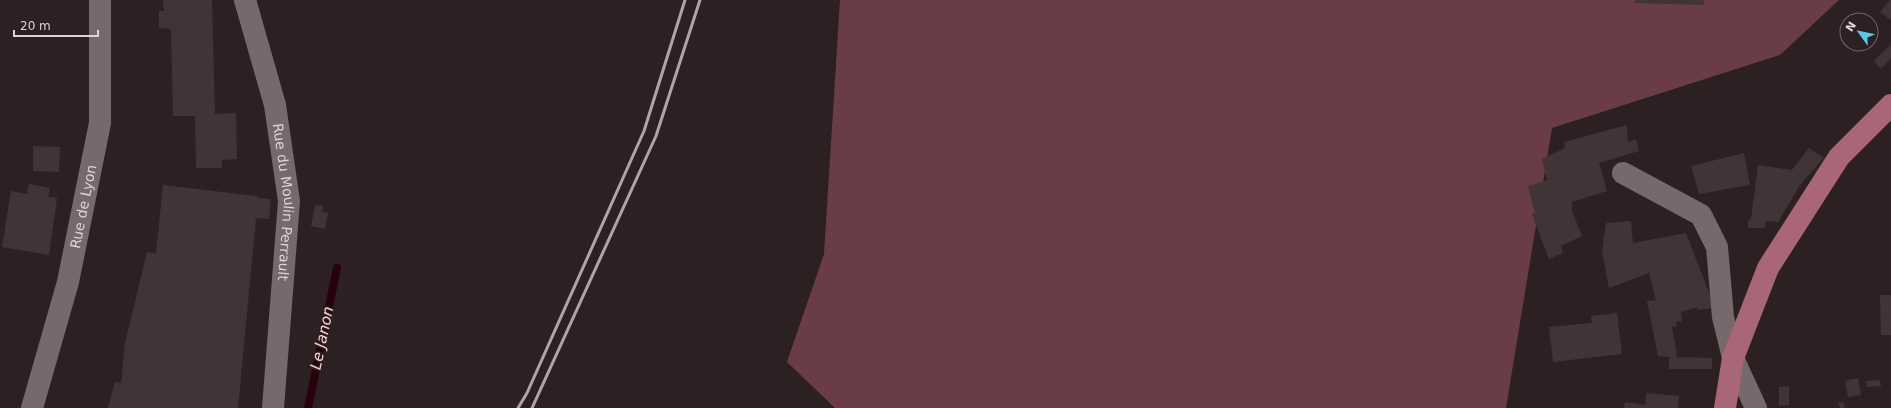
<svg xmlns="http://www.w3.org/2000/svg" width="1891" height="408" viewBox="0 0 1891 408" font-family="'DejaVu Sans',sans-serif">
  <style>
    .green { fill: #693c46 }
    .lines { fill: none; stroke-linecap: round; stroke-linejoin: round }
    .stream { stroke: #27010c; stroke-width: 8 }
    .building { fill: #413437 }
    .minor { stroke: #76686b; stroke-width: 22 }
    .major { stroke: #a96676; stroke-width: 22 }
    .rail { stroke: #aea5a7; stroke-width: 3 }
    .labels { text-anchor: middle; stroke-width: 3; stroke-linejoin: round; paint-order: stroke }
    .street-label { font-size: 14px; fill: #dcd4d6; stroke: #2c2023 }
    .water-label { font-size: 15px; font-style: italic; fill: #f9d2d8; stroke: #2c2023 }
  </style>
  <rect width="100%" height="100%" fill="#2c2023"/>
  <path class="green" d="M 840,0 L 1839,0 L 1780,55 L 1552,128 L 1506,408 L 835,408 L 787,362 L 824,254 Z"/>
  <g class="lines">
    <path class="stream" d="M 308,408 L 337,268"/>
  </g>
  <path class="building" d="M 163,0 L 212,0 L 215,114 L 236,113 L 237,159 L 222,160 L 222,168 L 196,168 L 195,116 L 173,116 L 171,29 L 159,28 L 159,11 L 164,11 Z
    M 1635,0 L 1704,0 L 1704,5 L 1635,3 Z
    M 1890,0 L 1891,0 L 1891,20 L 1880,12 Z
    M 1891,44 L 1891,58 L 1881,69 L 1874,61 Z
    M 1627,125 L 1628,142 L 1636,139 L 1639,151 L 1599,163 L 1607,191 L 1572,202 L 1572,211 L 1582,236 L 1561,246 L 1563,253 L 1549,259 L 1532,214 L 1535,213 L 1528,186 L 1547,180 L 1542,159 L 1565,148 L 1564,142 Z
    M 33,146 L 60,147 L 59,172 L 33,171 Z
    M 1809,148 L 1824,158 L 1800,185 L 1778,222 L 1766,221 L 1765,228 L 1748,228 L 1748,220 L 1751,219 L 1758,165 L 1792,170 Z
    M 1744,153 L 1750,185 L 1699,194 L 1691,166 Z
    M 29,184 L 50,188 L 48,197 L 57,198 L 49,255 L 2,247 L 11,191 L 27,194 Z
    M 163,185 L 257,196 L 258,198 L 271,199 L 269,219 L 256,218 L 238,408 L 108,408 L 115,382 L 121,383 L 125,343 L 147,252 L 156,253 Z
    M 315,205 L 323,206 L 322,212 L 328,213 L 325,229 L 311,226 Z
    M 1631,221 L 1633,243 L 1686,233 L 1713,303 L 1712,308 L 1697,310 L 1697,307 L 1681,312 L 1682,321 L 1676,322 L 1677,326 L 1672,327 L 1675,342 L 1677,357 L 1712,358 L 1712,369 L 1669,369 L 1669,357 L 1658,356 L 1647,301 L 1656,300 L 1649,273 L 1609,288 L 1602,251 L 1606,223 Z
    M 1880,295 L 1891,295 L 1891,335 L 1881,335 Z
    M 1617,313 L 1622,354 L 1553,362 L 1549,327 L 1592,323 L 1591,316 Z
    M 1858,378 L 1861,395 L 1848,397 L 1845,381 Z
    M 1880,380 L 1881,386 L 1867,387 L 1866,381 Z
    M 1789,386 L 1789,405 L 1779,406 L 1779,387 Z
    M 1646,393 L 1679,396 L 1678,408 L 1624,408 L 1625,402 L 1645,405 Z
    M 1843,402 L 1845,408 L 1840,408 L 1838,403 Z"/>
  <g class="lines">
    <g class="minor">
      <path id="s1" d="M 245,0 L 275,105 L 289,201 L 273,408"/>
      <path d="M 1623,173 L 1701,215 L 1717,247 L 1723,317 L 1733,358 L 1756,408"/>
      <path id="s2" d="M 32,408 L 68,282 L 100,123 L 100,0"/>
    </g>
    <path class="major" d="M 1725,408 L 1733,358 L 1768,268 L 1839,157 L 1891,105"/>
    <path class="rail" d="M 518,408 L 527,393 L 644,131 L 685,0
      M 532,408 L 656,136 L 700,0"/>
  </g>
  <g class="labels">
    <g class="street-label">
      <text dy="5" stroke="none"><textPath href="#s1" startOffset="207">Rue du Moulin Perrault</textPath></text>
      <text dy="5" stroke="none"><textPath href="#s2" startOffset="208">Rue de Lyon</textPath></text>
    </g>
    <g class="water-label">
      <text transform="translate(322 338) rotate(-78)" y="5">Le Janon</text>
    </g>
  </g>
  <g transform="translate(1859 32) rotate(303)"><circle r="19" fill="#2c2023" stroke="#72686b"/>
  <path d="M0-3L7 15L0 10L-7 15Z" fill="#58c8e4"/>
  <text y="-6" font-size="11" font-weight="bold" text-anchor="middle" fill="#dcd4d6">N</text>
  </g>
  <path d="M14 30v6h84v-6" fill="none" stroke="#dcd4d6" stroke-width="2"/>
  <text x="20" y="30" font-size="12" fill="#dcd4d6" stroke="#2c2023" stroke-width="3" paint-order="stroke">20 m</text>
</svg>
